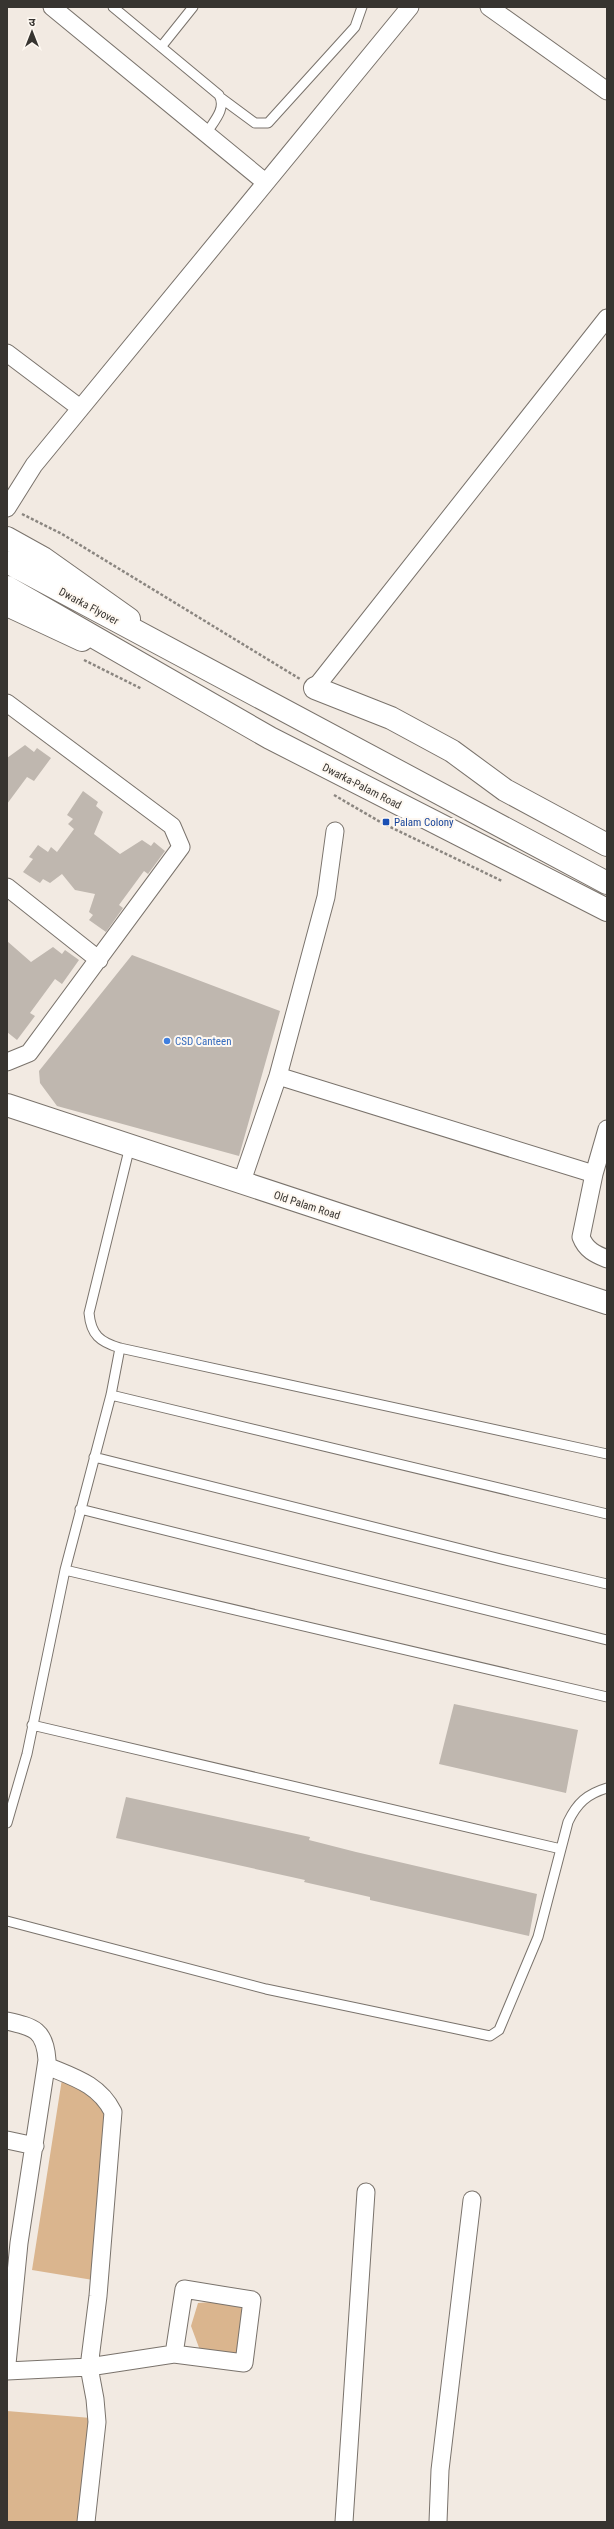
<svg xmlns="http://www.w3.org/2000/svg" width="614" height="2529" viewBox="0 0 614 2529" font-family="'Roboto Condensed','Noto Sans Devanagari',sans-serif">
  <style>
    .green { fill: #dab58e }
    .building { fill: #bfb7af }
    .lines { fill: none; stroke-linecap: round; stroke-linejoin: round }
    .lane-casing { stroke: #7a736c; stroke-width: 11 }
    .street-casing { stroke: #7a736c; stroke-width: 19 }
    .secondary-casing { stroke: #7a736c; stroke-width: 24 }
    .primary-casing { stroke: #7a736c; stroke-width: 24 }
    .path { stroke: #8b8680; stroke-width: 2.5; stroke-dasharray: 3 2; stroke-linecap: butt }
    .lane { stroke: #fff; stroke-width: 9 }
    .street { stroke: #fff; stroke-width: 17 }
    .secondary { stroke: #fff; stroke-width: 22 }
    .primary { stroke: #fff; stroke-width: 22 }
    .transit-dot { fill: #1a4fb4; stroke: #fef8f1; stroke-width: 1.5 }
    .shop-dot { fill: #3f7fe0; stroke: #fef8f1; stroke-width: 1.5 }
    .labels { text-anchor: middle; stroke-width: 4; stroke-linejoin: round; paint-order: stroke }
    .street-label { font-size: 11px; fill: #373430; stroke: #fef8f1 }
    .transit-label { font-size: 11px; fill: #164399; stroke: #fef8f1; text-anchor: start }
    .shop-label { font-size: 11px; fill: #366cbe; stroke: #fef8f1; text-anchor: start }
  </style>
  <rect width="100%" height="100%" fill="#f2eae2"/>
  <path class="green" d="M 62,2079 C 82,2087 95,2099 109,2115 L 93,2280 L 32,2270 Z
    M 225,2301 L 249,2305 L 240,2353 L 201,2353 L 191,2326 L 198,2303 Z
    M 7,2411 L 91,2418 L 81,2522 L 7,2522 Z"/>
  <path class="building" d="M 25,745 L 34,752 L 37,748 L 51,758 L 34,781 L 27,777 L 7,804 L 7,758 Z
    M 83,791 L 98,802 L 96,806 L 103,812 L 94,834 L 120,854 L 142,840 L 151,846 L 154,842 L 165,851 L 148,874 L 144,871 L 119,905 L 123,908 L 106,932 L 89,920 L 93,915 L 89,912 L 95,894 L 75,890 L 62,874 L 50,883 L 43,879 L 40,883 L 23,872 L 33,859 L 29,857 L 38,845 L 48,852 L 51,847 L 57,852 L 74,829 L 68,824 L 73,819 L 67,815 Z
    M 7,941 L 31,962 L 53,947 L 62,954 L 65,950 L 79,960 L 62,984 L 55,979 L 30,1013 L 35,1016 L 17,1040 L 7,1032 Z
    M 132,955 L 280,1011 L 239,1156 L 57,1106 L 40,1083 L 39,1071 Z
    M 454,1704 L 578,1730 L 566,1793 L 439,1764 Z
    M 126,1797 L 310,1837 L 309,1840 L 356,1852 L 537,1894 L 529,1936 L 370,1900 L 370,1897 L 304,1882 L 305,1880 L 116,1838 Z"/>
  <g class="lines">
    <g class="lane-casing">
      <path id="lane" d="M 113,7 L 219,95 C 227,109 213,122 206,134
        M 161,47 L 193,7
        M 221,98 L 255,123 L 268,123 L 355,27 L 362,7
        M 130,1146 L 89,1313 C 91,1335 100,1342 120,1348 L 607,1454
        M 120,1348 L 111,1395 L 65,1570 L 607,1697
        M 111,1395 L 607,1514
        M 94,1457 L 501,1559 L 607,1584
        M 80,1509 L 607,1640
        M 32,1725 L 561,1849
        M 7,1823 L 27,1754 L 65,1570
        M 7,1921 L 266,1989 L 490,2036 L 499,2030 L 538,1937 L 568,1822 C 577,1803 587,1794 607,1788"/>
    </g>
    <g class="street-casing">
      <path id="street" d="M 52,7 L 265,182
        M 489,7 L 607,91
        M 7,353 L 80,408
        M 7,508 L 34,465 L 410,7
        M 315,688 L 607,318
        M 7,703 L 172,826 L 181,847 L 29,1053 L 7,1062
        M 7,887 L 99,960
        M 278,1076 L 594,1174 L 607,1129
        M 594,1174 L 581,1237 C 586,1250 595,1254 607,1259
        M 241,1184 L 278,1076 L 326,897 L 335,831
        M 7,2021 C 34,2027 45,2030 47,2060 L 19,2243 L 7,2364
        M 47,2066 C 73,2077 99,2084 113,2112 L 98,2296 L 89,2367 L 95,2399 L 97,2422 L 86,2522
        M 7,2140 L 35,2146
        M 7,2371 L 89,2367 L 174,2354 L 244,2363 L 252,2300 L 184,2289 L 174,2354
        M 344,2522 L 366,2192
        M 438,2522 L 440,2470 L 472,2200"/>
    </g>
    <g class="secondary-casing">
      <path id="secondary" d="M 7,538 L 43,558 L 129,619
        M 7,605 L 82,640
        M 315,688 L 391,718 L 452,751 L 505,790 L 607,845
        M 7,1105 L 607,1303"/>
    </g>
    <g class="primary-casing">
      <path id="primary" d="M 7,562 L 607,883
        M 7,587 L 270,738 L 607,910"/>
    </g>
    <path class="path" d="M 22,514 L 62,534 L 300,679
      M 84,660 L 142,689
      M 334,795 L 382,823 L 502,881"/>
    <use href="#lane" class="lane"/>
    <use href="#street" class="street"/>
    <use href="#secondary" class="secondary"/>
    <use href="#primary" class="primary"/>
  </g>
  <rect class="transit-dot" x="382" y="818" width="8" height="8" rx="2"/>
  <circle class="shop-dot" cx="167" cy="1041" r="4"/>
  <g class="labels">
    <g class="street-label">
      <text transform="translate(89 606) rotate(28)" y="4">Dwarka Flyover</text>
      <text transform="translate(362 786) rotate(27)" y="4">Dwarka-Palam Road</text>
      <text transform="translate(307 1205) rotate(18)" y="4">Old Palam Road</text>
    </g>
    <g class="transit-label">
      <text x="394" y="826">Palam Colony</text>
    </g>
    <g class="shop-label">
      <text x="175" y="1045">CSD Canteen</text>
    </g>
  </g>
  <rect width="614" height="2529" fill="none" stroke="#373430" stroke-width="16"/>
  <g transform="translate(32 32)" stroke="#fef8f1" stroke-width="3" paint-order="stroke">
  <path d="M0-3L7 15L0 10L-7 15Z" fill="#373430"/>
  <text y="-6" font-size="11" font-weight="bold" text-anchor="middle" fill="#373430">उ</text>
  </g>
</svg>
